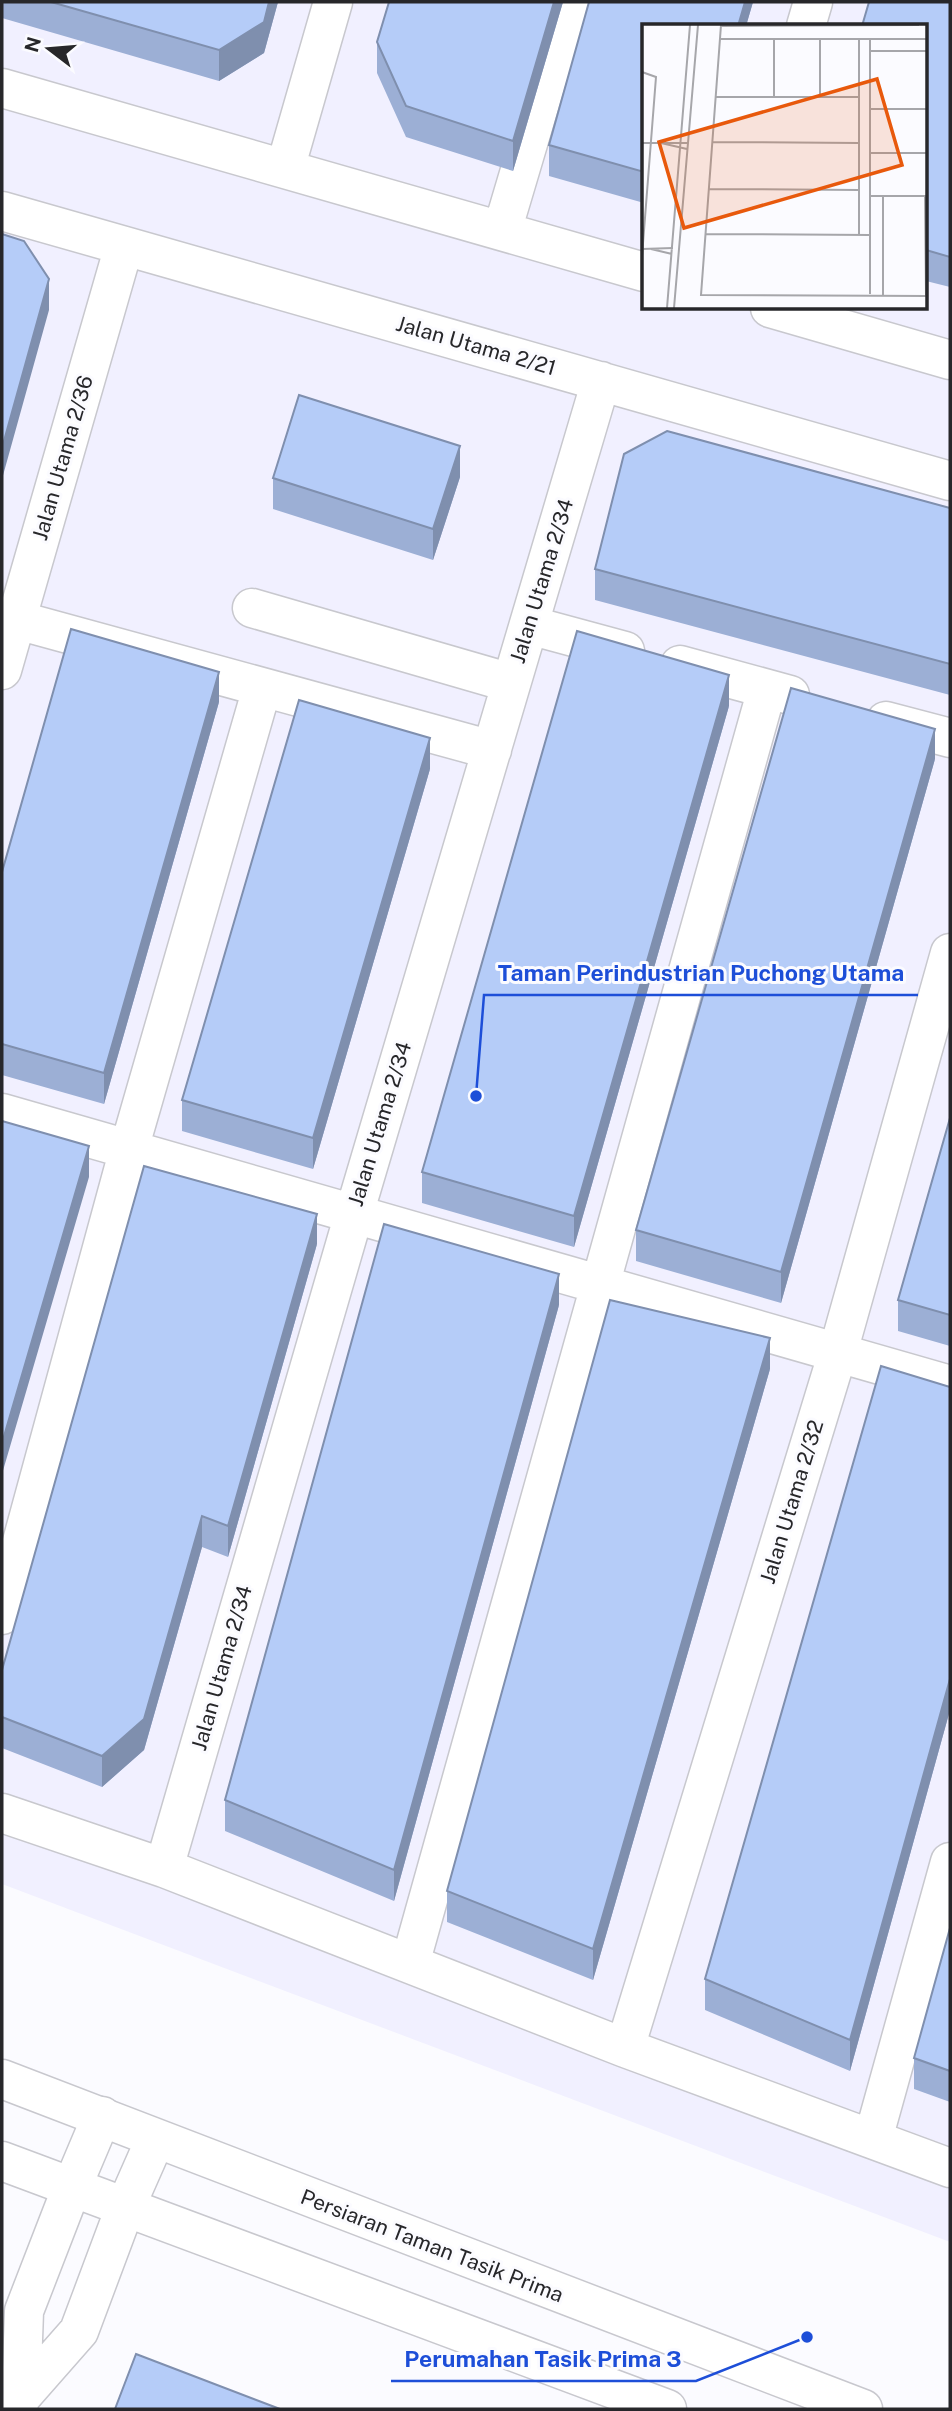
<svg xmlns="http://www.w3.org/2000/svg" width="952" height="2411" viewBox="0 0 952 2411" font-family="'Public Sans',sans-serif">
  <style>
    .built { fill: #f1f0ff; fill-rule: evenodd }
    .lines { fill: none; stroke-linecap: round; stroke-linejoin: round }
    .minor-casing { stroke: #c8c8ce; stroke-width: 41 }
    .major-casing { stroke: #c8c8ce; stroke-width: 41 }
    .minor { stroke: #fff; stroke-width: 38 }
    .major { stroke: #fff; stroke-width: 38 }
    .wall { fill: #9cafd5 }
    .shaded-wall { fill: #7f8fae }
    .building { fill: #b5ccf8; stroke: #7f8fae; stroke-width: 2 }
    .labels { text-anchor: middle; stroke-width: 6; stroke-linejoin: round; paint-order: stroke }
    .street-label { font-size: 21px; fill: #27272a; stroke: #fbfbff }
    .inset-road { fill: none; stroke: #a6a6aa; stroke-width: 2 }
    .view { fill: #e8590c; fill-opacity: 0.15; stroke: #e8590c; stroke-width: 3.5 }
    .inset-edge { fill: none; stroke: #27272a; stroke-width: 3.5 }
    .leader { fill: none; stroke: #1d4ed8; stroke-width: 2.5 }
    .callout-dot { fill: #1d4ed8; stroke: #fbfbff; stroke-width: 2.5 }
    .callout-label { font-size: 23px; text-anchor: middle; font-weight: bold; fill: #1d4ed8; stroke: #fbfbff; stroke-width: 6; stroke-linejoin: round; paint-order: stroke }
  </style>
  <rect width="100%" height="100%" fill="#fbfbff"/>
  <path class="built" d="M 2,2 L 950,2 L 950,2242 L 2,1884 ZM 644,26 L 926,26 L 926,308 L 644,308 Z"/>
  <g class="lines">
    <g class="minor-casing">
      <path id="minor" d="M 806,26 L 813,2
        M 2,88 L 644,272
        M 285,169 L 333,2
        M 2,211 L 950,481
        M 502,231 L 570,2
        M 770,308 L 950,360
        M 252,608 L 511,683
        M 17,620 L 492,750
        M 529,625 L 625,651
        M 680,665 L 790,695
        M 2,670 L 124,246
        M 886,721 L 950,738
        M 2,1113 L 950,1385
        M 2,1615 L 129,1149 L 262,688
        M 2,1813 L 164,1868 L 625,2048 L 950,2168
        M 164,1868 L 354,1214 L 601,381
        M 410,1964 L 767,689
        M 625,2048 L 838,1352 L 950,953
        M 873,2139 L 950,1862
        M 21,2397 L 79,2331 L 125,2208 L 155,2140
        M 17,2409 L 21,2397 L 24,2311 L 72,2187 L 102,2116"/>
    </g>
    <g class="major-casing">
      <path id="major" d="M 2,2079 L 863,2409
        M 2,2161 L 667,2409"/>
    </g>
    <use href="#minor" class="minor"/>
    <use href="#major" class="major"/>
  </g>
  <path class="wall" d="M 2,2 L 278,2 L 264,53 L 219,81 L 2,18 Z
    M 563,2 L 513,171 L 406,137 L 377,73 L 377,42 Z
    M 589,2 L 753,2 L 746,26 L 644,26 L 644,203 L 549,176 L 549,145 Z
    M 950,2 L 950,287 L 926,281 L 926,26 Z
    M 460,477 L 433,560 L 273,509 L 273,478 Z
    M 950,508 L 950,695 L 595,600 L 595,569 Z
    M 219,702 L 104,1104 L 2,1075 L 2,872 Z
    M 729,706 L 574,1247 L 422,1203 L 422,1172 Z
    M 935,759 L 781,1303 L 636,1261 L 636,1230 Z
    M 430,769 L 313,1169 L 182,1131 L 182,1100 Z
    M 950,1118 L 950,1346 L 898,1331 L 898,1300 Z
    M 317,1244 L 228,1557 L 202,1547 L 144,1750 L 102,1787 L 2,1748 L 2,1670 Z
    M 559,1305 L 394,1901 L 225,1831 L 225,1800 Z
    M 770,1369 L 593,1980 L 447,1922 L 447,1891 Z
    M 950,1387 L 950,1710 L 850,2071 L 705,2010 L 705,1979 Z
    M 950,1928 L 950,2102 L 914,2089 L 914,2058 Z"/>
  <path class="shaded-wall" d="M 269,2 L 278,2 L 264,53 L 219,81 L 219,50 Z
    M 554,2 L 563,2 L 513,171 L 513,141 Z
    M 745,2 L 753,2 L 746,26 L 738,26 Z
    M 49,279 L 49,310 L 2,479 L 2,448 Z
    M 460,446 L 460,477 L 433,560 L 433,529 Z
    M 219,672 L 219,702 L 104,1104 L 104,1073 Z
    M 729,675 L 729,706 L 574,1247 L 574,1216 Z
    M 935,729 L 935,759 L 781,1303 L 781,1272 Z
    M 430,738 L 430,769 L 313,1169 L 313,1138 Z
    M 89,1146 L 89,1177 L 2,1474 L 2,1443 Z
    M 317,1214 L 317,1244 L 228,1557 L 228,1526 Z
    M 559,1274 L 559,1305 L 394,1901 L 394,1870 Z
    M 770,1338 L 770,1369 L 593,1980 L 593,1949 Z
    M 202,1516 L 202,1547 L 144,1750 L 102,1787 L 102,1756 Z
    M 950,1679 L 950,1710 L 850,2071 L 850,2040 Z"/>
  <path class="building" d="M 51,2 L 269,2 L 264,22 L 219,50 Z
    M 389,2 L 554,2 L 513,141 L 406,106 L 377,42 Z
    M 589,2 L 745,2 L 738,26 L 644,26 L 644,172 L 549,145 Z
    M 869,2 L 950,2 L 950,257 L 926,250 L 926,26 L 862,26 Z
    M 2,234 L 24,241 L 49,279 L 2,448 Z
    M 299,395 L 460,446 L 433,529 L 273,478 Z
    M 667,431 L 950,508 L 950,664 L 595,569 L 624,454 Z
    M 71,629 L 219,672 L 104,1073 L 2,1044 L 2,872 Z
    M 577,631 L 729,675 L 574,1216 L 422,1172 Z
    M 791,688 L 935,729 L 781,1272 L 636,1230 Z
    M 299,700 L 430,738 L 313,1138 L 182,1100 Z
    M 950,1118 L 950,1315 L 898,1300 Z
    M 2,1121 L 89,1146 L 2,1443 Z
    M 144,1166 L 317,1214 L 228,1526 L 202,1516 L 144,1719 L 102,1756 L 2,1717 L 2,1670 Z
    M 384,1224 L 559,1274 L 394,1870 L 225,1800 Z
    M 610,1300 L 770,1338 L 593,1949 L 447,1891 Z
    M 881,1366 L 950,1387 L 950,1679 L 850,2040 L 705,1979 Z
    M 950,1928 L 950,2071 L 914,2058 Z
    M 136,2354 L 280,2409 L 115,2409 Z"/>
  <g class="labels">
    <g class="street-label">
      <text transform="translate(476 346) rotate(16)" y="7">Jalan Utama 2/21</text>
      <text transform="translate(63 458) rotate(-74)" y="7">Jalan Utama 2/36</text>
      <text transform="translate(542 581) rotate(-73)" y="7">Jalan Utama 2/34</text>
      <text transform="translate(380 1124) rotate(-73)" y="7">Jalan Utama 2/34</text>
      <text transform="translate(792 1502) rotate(-73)" y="7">Jalan Utama 2/32</text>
      <text transform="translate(222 1668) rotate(-74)" y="7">Jalan Utama 2/34</text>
      <text transform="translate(432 2246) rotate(21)" y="7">Persiaran Taman Tasik Prima</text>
    </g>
  </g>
  <g transform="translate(642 24)">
    <rect width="285" height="285" fill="#fbfbff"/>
    <path class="inset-road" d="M 79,1 L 59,271 L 285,272M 79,2 L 277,1M 78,15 L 285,15M 132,15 L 132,73M 178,15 L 178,73M 228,15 L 228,270M 228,27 L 285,27M 0,48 L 14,53 L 0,232M 73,73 L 216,73M 228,85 L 285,85M 70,118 L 217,119M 0,119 L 46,119M 19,119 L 45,125M 228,129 L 285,129M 66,165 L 217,166M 228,172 L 284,172M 241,172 L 241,271M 283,172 L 284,272M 63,210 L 228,211M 217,211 L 217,15M 0,225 L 31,224M 9,225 L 30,230M 25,284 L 48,1M 32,284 L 56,1"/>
    <path class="view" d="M 235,55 L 260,141 L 42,204 L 17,118 Z"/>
    <rect width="285" height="285" class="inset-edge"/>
  </g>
  <path class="leader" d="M476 1096L484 995H918M807 2337L696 2381H391"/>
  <g class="callout-dot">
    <circle cx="476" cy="1096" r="7"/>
    <circle cx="807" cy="2337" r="7"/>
  </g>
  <g class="callout-label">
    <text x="701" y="981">Taman Perindustrian Puchong Utama</text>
    <text x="543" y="2367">Perumahan Tasik Prima 3</text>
  </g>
  <rect width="952" height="2411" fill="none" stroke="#27272a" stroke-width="7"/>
  <g transform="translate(49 49) rotate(286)" stroke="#fbfbff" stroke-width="5" paint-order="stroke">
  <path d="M0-5L12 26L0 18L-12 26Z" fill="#27272a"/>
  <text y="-10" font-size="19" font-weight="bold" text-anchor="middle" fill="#27272a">N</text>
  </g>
</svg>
